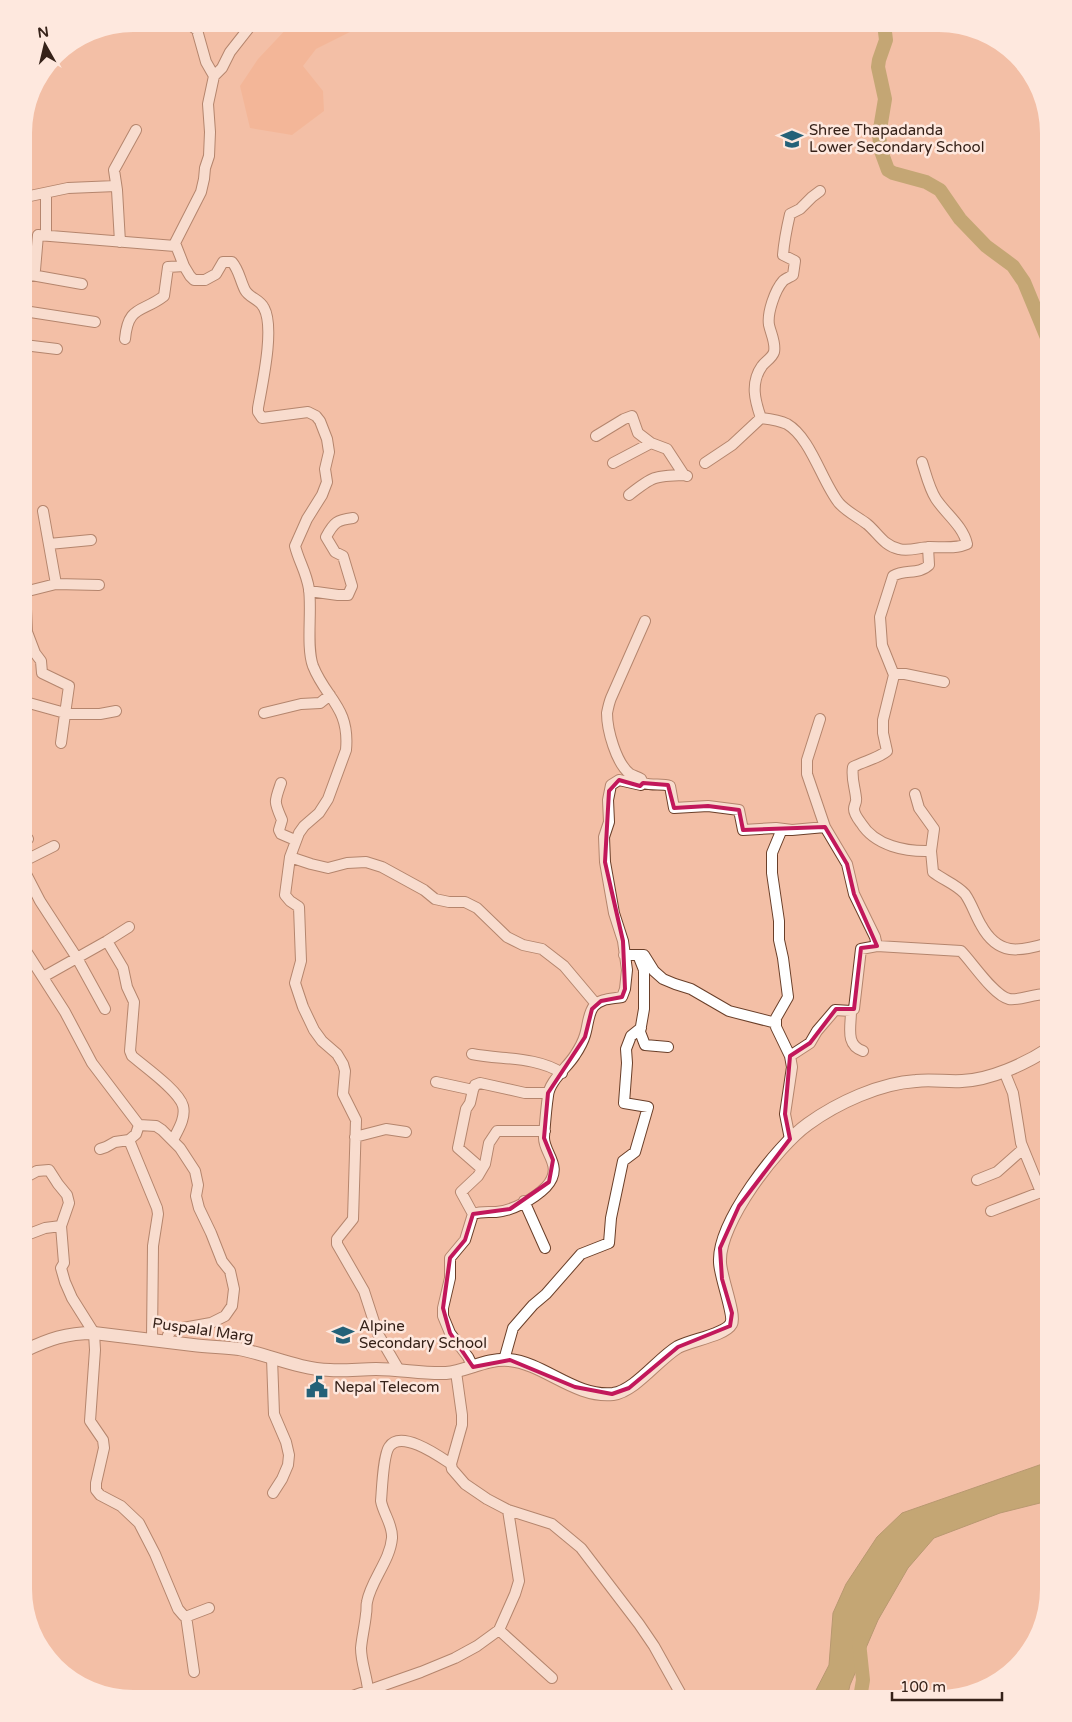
<svg xmlns="http://www.w3.org/2000/svg" width="1072" height="1722" viewBox="0 0 1072 1722" font-family="'Varela Round',sans-serif">
  <style>
    .green { fill: #f4ac88 }
    .water { fill: #8c8839; stroke: #72692f }
    .lines { fill: none; stroke-linecap: round; stroke-linejoin: round }
    .river { stroke: #8c8839; stroke-width: 14 }
    .minor-casing { stroke: #6a3f29; stroke-width: 12 }
    .major-casing { stroke: #6a3f29; stroke-width: 14 }
    .minor { stroke: #fff; stroke-width: 10 }
    .major { stroke: #fff; stroke-width: 12 }
    .marked { fill: none; stroke: #c2185b; stroke-width: 4; stroke-linejoin: round }
    .labels { text-anchor: middle; stroke-width: 5; stroke-linejoin: round; paint-order: stroke }
    .poi-label { font-size: 15px; fill: #362219; stroke: #fee8de; text-anchor: start }
    .street-label { font-size: 15px; fill: #362219; stroke: #fee8de }
  </style>
  <rect width="100%" height="100%" fill="#f3bfa6"/>
  <path class="green" d="M 291,24 L 366,24 L 316,49 L 303,66 L 323,91 L 324,111 L 292,135 L 250,128 L 240,86 L 258,59 Z"/>
  <path class="water" d="M 1048,1462 L 1048,1501 L 1000,1513 L 934,1538 L 908,1568 L 878,1620 L 850,1685 L 847,1698 L 812,1698 L 829,1665 L 833,1613 L 846,1584 L 877,1537 L 902,1513 Z"/>
  <g class="lines">
    <path class="river" d="M 884,24 L 886,40 L 879,60 L 878,67 L 885,99 L 879,135 L 881,151 L 888,170 L 893,173 L 926,182 L 940,190 L 960,219 L 986,246 L 1013,266 L 1024,282 L 1048,340
      M 859,1642 L 863,1680 L 860,1698"/>
    <g class="minor-casing">
      <path id="minor" d="M 189,24 L 197,30 L 206,62 L 214,76 L 222,68 L 230,52 L 252,24
        M 30,196 L 68,188 L 116,186
        M 46,235 L 46,193
        M 120,242 L 117,190 L 114,170 L 136,130
        M 184,266 L 190,276 L 194,280 L 205,280 L 216,274 L 223,262 L 232,262 C 239,270 240,280 245,290 C 249,298 260,299 264,308 C 275,328 262,385 258,408 L 258,412 L 262,418 L 308,412 L 316,416 L 320,421 L 327,439 L 329,452 L 325,469 L 327,482 L 322,495 L 307,519 L 295,546 C 299,562 306,571 309,589 C 312,611 306,647 313,666 C 326,699 350,707 346,750 L 328,799 L 319,813 L 304,826 L 299,833 L 290,857 L 311,864 L 328,868 L 347,863 L 366,862 L 382,867 L 424,890 L 435,899 L 449,902 L 465,902 L 477,908 L 507,937 L 523,945 L 542,949 L 564,966 L 596,1004
        M 26,274 L 82,284
        M 24,293 L 26,279 L 35,270 L 38,235 L 175,246
        M 24,311 L 95,322
        M 125,339 C 128,305 142,313 164,296 L 168,267 L 184,266 L 175,243 L 201,192 L 204,179 L 205,168 L 209,156 L 210,132 L 208,104 L 214,76
        M 24,345 L 57,349
        M 761,418 C 770,419 779,420 787,424 C 811,438 822,482 839,503 C 847,512 858,517 867,524 C 878,533 884,546 899,549 C 909,552 920,547 930,547 C 942,547 956,549 967,544 C 963,526 946,514 936,499 C 929,488 926,474 922,462
        M 596,436 L 624,419 L 632,416 L 638,433 L 651,443 L 667,449 L 684,475 L 687,476
        M 613,463 L 651,443
        M 705,463 L 732,445 L 761,418 C 755,401 750,383 762,366 C 766,361 772,358 774,352 C 776,343 771,334 769,325 C 767,313 775,290 783,281 C 785,279 790,277 793,275 L 795,261 L 783,255 C 784,242 787,227 790,214 L 800,209 L 812,197 L 820,191
        M 629,495 C 653,476 654,476 684,475
        M 43,511 L 56,584
        M 49,544 L 91,540
        M 928,547 L 929,565 C 919,575 905,569 893,576 L 880,617 L 882,645 L 894,675 L 883,720 L 883,733 L 887,751 C 877,759 864,761 853,767 C 851,778 855,787 856,798 C 857,802 854,805 854,809 C 854,814 858,819 861,823 C 875,846 906,852 931,851
        M 309,591 L 338,595 L 348,595 L 352,586 L 343,556 L 335,552 L 326,537 C 334,522 337,520 353,518
        M 24,592 L 56,584 L 99,585
        M 24,603 L 26,609 L 27,632 L 35,653 L 41,661 L 42,673 L 69,686 L 65,714 L 100,714 L 116,711
        M 894,674 L 905,674 L 944,682
        M 29,703 L 65,713
        M 264,713 L 301,704 L 320,703 L 330,695
        M 820,719 L 807,760 L 807,774 L 825,827 L 847,864 L 854,894 L 875,937 L 877,946 L 961,951 C 972,962 994,996 1009,999 C 1019,1001 1035,993 1048,994
        M 61,743 L 65,714
        M 281,783 C 274,803 274,801 282,820 L 279,830 L 281,834 L 295,840
        M 643,783 C 653,786 662,783 670,786 L 674,808 L 708,806 L 739,810 L 743,830 L 776,828 L 792,830 L 825,827
        M 915,794 L 919,808 L 934,829 L 931,851 L 933,872 C 943,880 956,884 965,894 C 972,904 975,915 981,925 C 998,956 1019,952 1048,943
        M 782,829 L 772,853 L 772,873 L 779,921 L 779,940 L 783,958 L 788,997 L 776,1018 L 776,1027 L 790,1056 L 792,1067 L 785,1114 L 790,1139
        M 24,840 L 28,839
        M 290,857 L 285,895 L 290,901 L 299,907 L 301,961 L 295,983 L 303,1007 L 314,1030 L 322,1041 L 337,1054 L 343,1064 L 345,1071 L 343,1094 L 356,1120 L 353,1219 L 337,1239 L 337,1244 L 364,1291 L 378,1334 L 399,1370
        M 24,861 L 54,846
        M 24,870 L 40,901 L 77,958 L 105,1009
        M 107,941 L 129,927
        M 24,948 L 65,1012 L 92,1063 L 139,1125 L 136,1134 L 129,1140 L 157,1208 L 158,1214 L 153,1246 L 152,1340
        M 624,955 L 644,955 L 654,971 L 663,979 L 675,984 L 691,989 L 729,1011 L 776,1023
        M 638,955 L 644,970 L 644,1009 L 640,1032 L 645,1045 L 668,1047
        M 43,977 L 107,941 L 123,968 L 127,987 L 134,1002 L 130,1051 L 132,1056 C 145,1067 179,1091 183,1106 C 186,1118 178,1130 173,1140
        M 851,1011 L 854,1009 L 861,949 L 877,946
        M 472,1054 C 502,1060 535,1056 562,1073
        M 790,1056 L 810,1043 L 817,1031 L 835,1010 L 851,1011 C 851,1027 845,1045 863,1051
        M 436,1082 L 473,1090 L 475,1085 L 480,1083 L 525,1093 L 548,1093
        M 473,1090 L 470,1103 L 466,1109 L 458,1148 L 482,1169
        M 139,1125 L 156,1126 L 162,1130 L 180,1148 L 195,1171 L 198,1185 L 196,1196 L 199,1208 L 211,1233 L 222,1261 L 230,1271 L 234,1289 L 232,1306 L 225,1316 L 211,1323 L 172,1330 L 168,1335 L 167,1342
        M 355,1137 L 386,1129 L 406,1132
        M 100,1149 L 106,1147 L 115,1142 L 129,1140
        M 24,1178 L 37,1171 L 49,1170 L 58,1184 L 67,1195 L 69,1203 L 61,1226 L 64,1263 L 61,1268 L 65,1282 L 72,1298 L 94,1333 L 95,1350 L 90,1421 L 103,1440 L 104,1448 L 96,1483 L 96,1490 L 100,1495 L 121,1506 L 139,1523 L 155,1554 L 178,1609 L 184,1616 L 188,1616 L 209,1608
        M 977,1180 L 997,1172 L 1023,1149
        M 524,1201 L 545,1248
        M 991,1211 L 1041,1192 L 1021,1143 L 1013,1093 L 1004,1071
        M 473,1214 L 461,1192 L 478,1176 L 485,1164 L 489,1143 L 497,1131 L 545,1131
        M 24,1236 L 45,1228 L 61,1226
        M 272,1358 L 274,1414 L 286,1442 L 289,1455 L 288,1465 L 282,1479 L 273,1493
        M 504,1360 L 513,1328 L 533,1305 L 546,1294 L 581,1254 L 609,1243 L 611,1218 L 623,1161 L 635,1152 L 648,1107 L 624,1103 L 627,1063 L 626,1049 L 631,1036 L 641,1028
        M 473,1367 L 468,1357 L 450,1333 L 443,1316 L 443,1308 L 450,1278 L 450,1258 L 465,1240 L 473,1214 C 481,1211 488,1212 496,1212 C 512,1211 534,1199 546,1187 C 565,1166 543,1153 544,1137 C 545,1124 546,1109 548,1096 C 549,1081 567,1068 575,1055 C 579,1049 583,1042 585,1035 C 588,1026 588,1013 594,1006 C 601,998 612,999 622,997 L 625,989 L 627,970 L 623,941 L 614,913 L 605,862 L 604,837 L 609,822 L 608,800 L 611,785 L 619,780 L 641,785 L 643,783 L 641,779 C 638,777 634,776 630,774 C 616,763 607,730 607,713 C 608,708 609,703 611,698 L 645,621
        M 456,1372 L 462,1415 L 462,1425 L 451,1464 L 452,1469 L 465,1484 L 487,1499 L 508,1510 L 552,1524 L 581,1548 L 639,1624 L 654,1646 L 683,1698
        M 186,1616 L 194,1672
        M 499,1630 L 552,1678
        M 368,1690 C 367,1676 361,1663 361,1648 C 362,1637 365,1625 366,1614 C 367,1610 366,1606 367,1602 C 371,1580 390,1561 392,1538 C 393,1525 383,1513 381,1501 C 382,1490 383,1456 389,1447 C 401,1429 439,1456 451,1464
        M 347,1698 L 421,1672 L 455,1658 L 477,1646 L 499,1630 L 515,1594 L 519,1581 L 508,1510"/>
    </g>
    <g class="major-casing">
      <path id="major" d="M 24,1351 C 49,1339 66,1333 94,1333 C 127,1337 160,1341 193,1345 C 208,1347 224,1347 239,1349 C 270,1355 298,1369 330,1370 C 345,1371 361,1369 376,1369 C 400,1369 423,1374 446,1373 C 467,1371 487,1358 509,1360 C 544,1363 575,1398 613,1394 C 635,1391 658,1359 678,1347 C 691,1340 725,1335 731,1324 C 736,1316 720,1276 720,1262 C 718,1223 777,1146 808,1124 C 837,1103 880,1083 916,1081 C 931,1079 947,1082 962,1081 C 990,1080 1025,1064 1048,1049"/>
    </g>
    <use href="#minor" class="minor"/>
    <use href="#major" class="major"/>
  </g>
  <path d="M0 0H1072V1722H0ZM 619,780 L 640,786 L 643,783 L 668,785 L 674,808 L 708,806 L 739,810 L 743,830 L 825,827 L 847,864 L 854,894 L 877,946 L 861,948 L 854,1009 L 836,1009 L 810,1043 L 790,1056 L 785,1114 L 790,1139 L 739,1206 L 720,1248 L 722,1279 L 732,1313 L 730,1326 L 678,1347 L 629,1388 L 612,1394 L 575,1387 L 510,1360 L 473,1367 L 450,1333 L 443,1308 L 450,1258 L 465,1240 L 473,1214 L 510,1209 L 549,1182 L 553,1160 L 544,1138 L 548,1093 L 585,1037 L 592,1009 L 601,1001 L 622,997 L 625,989 L 623,941 L 605,862 L 609,791 Z" fill="#f3bfa6" fill-opacity=".55" fill-rule="evenodd"/>
  <path class="marked" d="M 619,780 L 640,786 L 643,783 L 668,785 L 674,808 L 708,806 L 739,810 L 743,830 L 825,827 L 847,864 L 854,894 L 877,946 L 861,948 L 854,1009 L 836,1009 L 810,1043 L 790,1056 L 785,1114 L 790,1139 L 739,1206 L 720,1248 L 722,1279 L 732,1313 L 730,1326 L 678,1347 L 629,1388 L 612,1394 L 575,1387 L 510,1360 L 473,1367 L 450,1333 L 443,1308 L 450,1258 L 465,1240 L 473,1214 L 510,1209 L 549,1182 L 553,1160 L 544,1138 L 548,1093 L 585,1037 L 592,1009 L 601,1001 L 622,997 L 625,989 L 623,941 L 605,862 L 609,791 Z"/>
  <defs>
    <g id="school-bare" transform="scale(1.725)"><path d="M0-5L7-2L0 1L-7-2ZM-4 1L0 2.5L4 1V4Q0 6-4 4Z" fill="#246178" stroke="#fee8de" stroke-width="2.5" paint-order="stroke"/></g>
    <g id="civic-bare" transform="scale(1.725)"><path d="M-.6-6.5H3V-4.5H.6V-3L4-1V1h2V6H-6V1h2V-1L-.6-3ZM-1.2 2.5V6h2.4V2.5Z" fill="#246178" stroke="#fee8de" stroke-width="2.5" paint-order="stroke"/></g>
  </defs>
  <g fill-rule="evenodd">
    <use href="#school-bare" x="792" y="139"/>
    <use href="#school-bare" x="343" y="1335"/>
    <use href="#civic-bare" x="317" y="1387"/>
  </g>
  <g class="labels">
    <g class="poi-label">
      <text x="809" y="135">Shree Thapadanda<tspan x="809" dy="17">Lower Secondary School</tspan></text>
      <text x="359" y="1331">Alpine<tspan x="359" dy="17">Secondary School</tspan></text>
      <text x="334" y="1392">Nepal Telecom</text>
    </g>
    <g class="street-label">
      <text transform="translate(203 1330) rotate(8)" y="5">Puspalal Marg</text>
    </g>
  </g>
  <path d="M0 0H1072V1722H0ZM133 32H939A101 101 0 0 1 1040 133V1589A101 101 0 0 1 939 1690H133A101 101 0 0 1 32 1589V133A101 101 0 0 1 133 32Z" fill="#fee8de" fill-rule="evenodd"/>
  <g transform="translate(45 45) rotate(352)" stroke="#fee8de" stroke-width="4" paint-order="stroke">
  <path d="M0-4L9 19L0 12L-9 19Z" fill="#362219"/>
  <text y="-8" font-size="14" font-weight="bold" text-anchor="middle" fill="#362219">N</text>
  </g>
  <path d="M892 1692v8h110v-8" fill="none" stroke="#362219" stroke-width="2.5"/>
  <text x="900" y="1692" font-size="15" fill="#362219" stroke="#fee8de" stroke-width="4" paint-order="stroke">100 m</text>
</svg>
